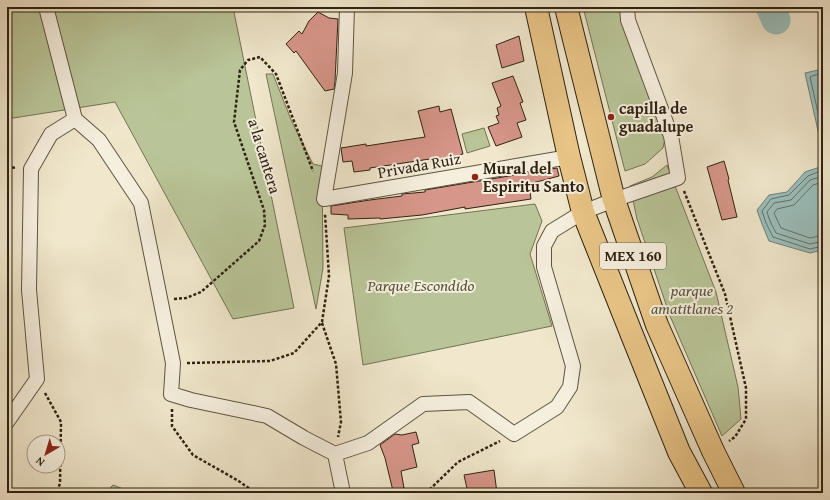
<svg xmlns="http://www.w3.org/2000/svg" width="830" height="500" viewBox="0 0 830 500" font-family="'Gentium Book Plus',serif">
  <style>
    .green { fill: #b9c598; stroke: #747454 }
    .water { fill: #9bbfbd; stroke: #708078 }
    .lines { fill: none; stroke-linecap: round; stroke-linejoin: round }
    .shore { stroke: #657067; stroke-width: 1 }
    .river { stroke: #9bbfbd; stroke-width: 29 }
    .building { fill: #d7968a; stroke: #2f2211 }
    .minor-casing { stroke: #5f5340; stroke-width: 16 }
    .primary-casing { stroke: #2f2211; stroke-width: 24 }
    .path { stroke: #2f2211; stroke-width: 2.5; stroke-dasharray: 3 2; stroke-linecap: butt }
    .minor { stroke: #f5efde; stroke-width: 14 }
    .primary { stroke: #e8c486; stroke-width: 22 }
    .poi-dot { fill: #8f2418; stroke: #f5efde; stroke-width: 1.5 }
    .labels { text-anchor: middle; stroke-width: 4; stroke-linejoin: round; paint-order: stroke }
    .shield { fill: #f5efde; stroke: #6a604e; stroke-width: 1 }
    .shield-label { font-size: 15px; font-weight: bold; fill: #2f2211 }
    .poi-label { font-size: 16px; font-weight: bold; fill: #2f2211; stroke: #f5efde; text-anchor: start }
    .street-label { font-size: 16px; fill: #2f2211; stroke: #f5efde }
    .park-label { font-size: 16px; font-style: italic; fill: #58533a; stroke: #f5efde }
  </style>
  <rect width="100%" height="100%" fill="#f0e7cc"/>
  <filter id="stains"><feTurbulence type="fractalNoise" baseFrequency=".005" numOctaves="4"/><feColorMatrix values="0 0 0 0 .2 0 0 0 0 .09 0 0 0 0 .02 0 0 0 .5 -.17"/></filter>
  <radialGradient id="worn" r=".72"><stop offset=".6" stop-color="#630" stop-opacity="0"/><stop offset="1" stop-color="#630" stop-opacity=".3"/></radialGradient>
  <path class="green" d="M 7,7 L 233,7 L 294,308 L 233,319 L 115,102 L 7,119 Z
    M 583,7 L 626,7 L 668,124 L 663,148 L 645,164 L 625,171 Z
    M 266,74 L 273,74 L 292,122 L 313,164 L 322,166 L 323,268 L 316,309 Z
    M 484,128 L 490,146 L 467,153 L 462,134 Z
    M 667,165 L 716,292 L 738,387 L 741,419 L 722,436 L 670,316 L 637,219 L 630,186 L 652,177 Z
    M 535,204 L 542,221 L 530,254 L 552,326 L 363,365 L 344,228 Z
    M 113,485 L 133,493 L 105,493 Z"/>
  <path class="water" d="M 823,69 L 823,144 L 821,144 L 805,73 Z
    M 823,166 L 823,250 L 810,253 L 769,241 L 762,224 L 757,210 L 769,195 L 787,192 L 805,172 Z"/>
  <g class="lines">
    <path class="shore" d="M 823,73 L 812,76 L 810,77 L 823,135
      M 823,170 L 808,176 L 789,195 L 771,199 L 762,211 L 766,223 L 773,237 L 810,249 L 823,246
      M 823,176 L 810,180 L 791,200 L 774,203 L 767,212 L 770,221 L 776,233 L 810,244 L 823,241
      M 823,182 L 813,185 L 794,205 L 777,209 L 774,213 L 781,228 L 810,238 L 823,235"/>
    <path class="river" d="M 770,7 L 776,20"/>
  </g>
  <path class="building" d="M 318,12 L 329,18 L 338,19 L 335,81 L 334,89 L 325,91 L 296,51 L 294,53 L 286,44 L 299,31 L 302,34 L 309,21 Z
    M 519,36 L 524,61 L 502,68 L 496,45 Z
    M 513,76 L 523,102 L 520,103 L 526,120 L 517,123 L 522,137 L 496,146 L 488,127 L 499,123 L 496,116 L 499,115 L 497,108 L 501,106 L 492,83 Z
    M 439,106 L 440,112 L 451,109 L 463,154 L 431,162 L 430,159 L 370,168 L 370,170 L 354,172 L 352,161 L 343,162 L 341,148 L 366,144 L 366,146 L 425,137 L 418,111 Z
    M 724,161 L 729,179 L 728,180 L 737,217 L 722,220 L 707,167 Z
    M 557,168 L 559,176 L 529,184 L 531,199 L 465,209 L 465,207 L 422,215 L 380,219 L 380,218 L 348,219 L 348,215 L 331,214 L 331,206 L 370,200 L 402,196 L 402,194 L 425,192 L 425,190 Z
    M 416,432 L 419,443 L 412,445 L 417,467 L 401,471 L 404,488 L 393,491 L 385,458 L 380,445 L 395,434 L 402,435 Z
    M 494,470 L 497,493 L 468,493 L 464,475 Z"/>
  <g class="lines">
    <g class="minor-casing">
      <path id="minor" d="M 46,7 L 75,119
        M 347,7 L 345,73 L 324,199 L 569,157
        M 7,422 L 37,379 L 29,290 L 31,169 L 51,134 L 75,119 L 99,140 L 141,203 L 173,363 L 171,394 L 191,400 L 267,416 L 304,438 L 335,454 L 343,493
        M 335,454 L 368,443 L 423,404 L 469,402 L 514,434 L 557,407 L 570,387 L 573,366 L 544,267 L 544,246 L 552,231 L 583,212 L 614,200 L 678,178 L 671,136 L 628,20 L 627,7"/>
    </g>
    <g class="primary-casing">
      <path id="primary" d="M 536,7 L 569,157 L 583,212 L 632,335 L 679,452 L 701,493
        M 566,7 L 614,200 L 657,325 L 713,451 L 734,493"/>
    </g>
    <path class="path" d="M 7,167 L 17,168
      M 684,191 L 725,294 L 746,388 L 746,419 L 735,437 L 729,441
      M 174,299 L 186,298 L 201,292 L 259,241 L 265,225 L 264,210 L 234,122 L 240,70 L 248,60 L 260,57 L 276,74 L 313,171
      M 322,323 L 336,364 L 341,422 L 338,437
      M 187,363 L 270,361 L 294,353 L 322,322 L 329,276 L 325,214
      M 45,393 L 61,422 L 60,483 L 57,493
      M 172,409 L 172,426 L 193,455 L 237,480 L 256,493
      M 426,493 L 458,462 L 500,441"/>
    <use href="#minor" class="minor"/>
    <use href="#primary" class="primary"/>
  </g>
  <g class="poi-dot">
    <circle cx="611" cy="117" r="4"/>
    <circle cx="475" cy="177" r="4"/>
  </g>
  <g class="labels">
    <rect class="shield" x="600" y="243" width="66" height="26" rx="3"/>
    <g class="shield-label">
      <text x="633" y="261">MEX 160</text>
    </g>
    <g class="poi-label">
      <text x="619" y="114">capilla de<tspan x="619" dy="18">guadalupe</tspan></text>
      <text x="483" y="174">Mural del<tspan x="483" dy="18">Espiritu Santo</tspan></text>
    </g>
    <g class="street-label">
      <text transform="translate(265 156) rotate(73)" y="6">a la cantera</text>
      <text transform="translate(419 165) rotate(-10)" y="6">Privada Ruiz</text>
    </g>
    <g class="park-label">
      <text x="421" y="291">Parque Escondido</text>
      <text x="692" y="296">parque<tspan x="692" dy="18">amatitlanes 2</tspan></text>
    </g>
  </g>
  <rect width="830" height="500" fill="none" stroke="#f0e7cc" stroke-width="24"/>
  <rect x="8" y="8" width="814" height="484" fill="none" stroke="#2f2211" stroke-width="2"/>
  <rect x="12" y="12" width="806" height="476" fill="none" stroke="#2f2211"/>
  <g transform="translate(46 454) rotate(218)"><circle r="19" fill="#f5efde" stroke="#a69d8c"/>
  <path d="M0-3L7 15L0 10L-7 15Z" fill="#8f2418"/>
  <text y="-6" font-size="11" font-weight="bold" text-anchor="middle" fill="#2f2211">N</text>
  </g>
  <rect width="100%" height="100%" filter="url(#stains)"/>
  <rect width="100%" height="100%" fill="url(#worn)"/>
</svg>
